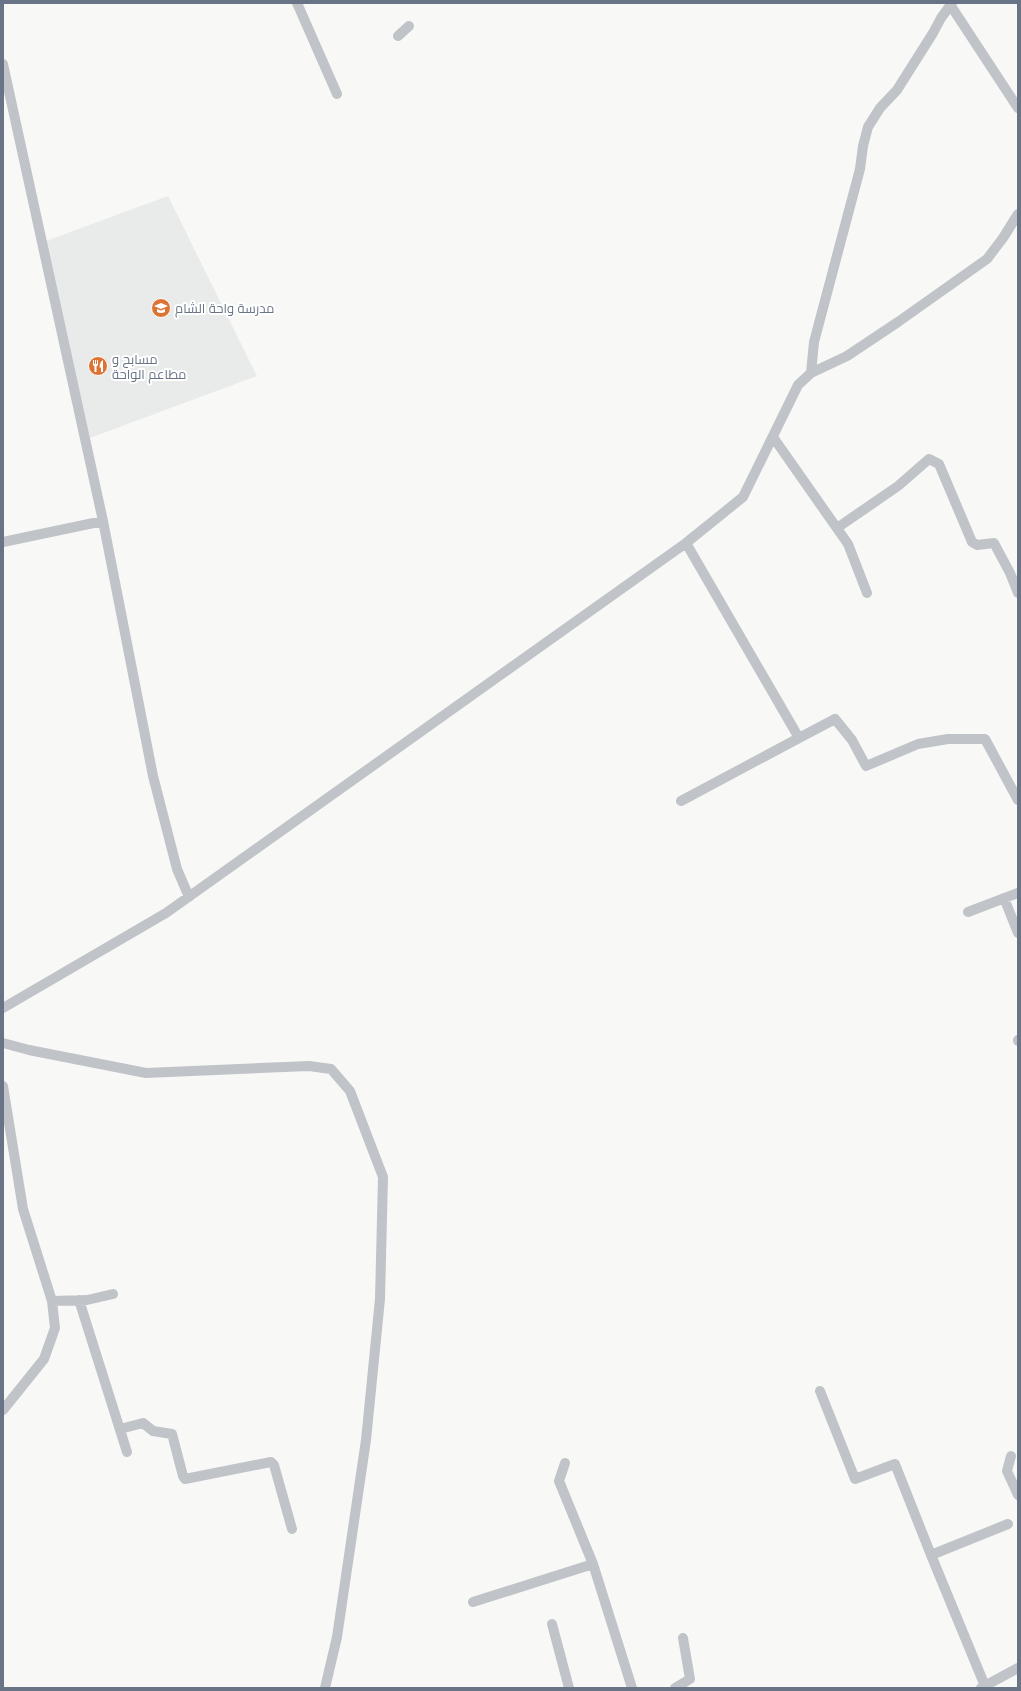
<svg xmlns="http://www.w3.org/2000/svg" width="1021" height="1691" viewBox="0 0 1021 1691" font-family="Poppins,Cairo,sans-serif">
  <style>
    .built { fill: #e9eaea }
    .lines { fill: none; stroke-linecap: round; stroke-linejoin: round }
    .minor { stroke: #c0c3c8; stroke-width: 10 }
    .labels { text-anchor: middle; stroke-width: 4; stroke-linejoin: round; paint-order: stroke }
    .poi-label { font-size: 13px; fill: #697586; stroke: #fff; text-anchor: start }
  </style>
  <rect width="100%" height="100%" fill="#f8f9f6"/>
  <path class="built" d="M 168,196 L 257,376 L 90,438 L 46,241 Z"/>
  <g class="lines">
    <path class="minor" d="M 297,3 L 337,94
      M 951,6 L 1018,108
      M 398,36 L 409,26
      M 3,64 L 103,521 L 153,776 L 177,869 L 189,897
      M 811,373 L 847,356 L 898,322 L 987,259 L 1003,238 L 1018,214
      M 773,437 L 848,544 L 867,593
      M 837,528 L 898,486 L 929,459 L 939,464 L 972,542 L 977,545 L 994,543 L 1010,573 L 1018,593
      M 3,542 L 103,521
      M 686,543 L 799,738 L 835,719 L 852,740 L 866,766 L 918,744 L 948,739 L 985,739 L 1018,800
      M 681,801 L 799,738
      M 1004,898 L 1018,933
      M 968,912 L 1018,893
      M 3,1008 L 166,913 L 686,543 L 743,497 L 798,385 L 811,373 L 814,342 L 860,169 L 863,146 L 868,127 L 880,108 L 897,90 L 933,33 L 941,18 L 952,3
      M 1018,1041 L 1018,1040
      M 3,1043 L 29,1050 L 146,1073 L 309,1066 L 331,1069 L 350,1091 L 383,1177 L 380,1299 L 366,1440 L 337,1637 L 325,1688
      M 3,1086 L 23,1209 L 52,1301 L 55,1328 L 44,1359 L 3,1410
      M 79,1300 L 127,1452
      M 52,1301 L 87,1300 L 113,1294
      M 820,1391 L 855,1479 L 895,1464 L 931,1555
      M 120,1429 L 143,1423 L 153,1431 L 172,1434 L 183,1476 L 185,1479 L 271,1462 L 274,1465 L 292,1529
      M 1011,1456 L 1007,1471 L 1018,1495
      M 565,1463 L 559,1481 L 593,1564
      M 473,1602 L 593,1564 L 632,1688
      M 552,1624 L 569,1688
      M 985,1686 L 931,1555 L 1008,1524
      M 675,1688 L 690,1679 L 683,1638
      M 981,1688 L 1018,1668"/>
  </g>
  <defs>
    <g id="school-disc" transform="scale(1)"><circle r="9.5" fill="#dd7333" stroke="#fff"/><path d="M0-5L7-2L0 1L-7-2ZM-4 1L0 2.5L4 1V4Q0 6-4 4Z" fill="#fff"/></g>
    <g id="restaurant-disc" transform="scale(1)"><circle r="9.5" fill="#dd7333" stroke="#fff"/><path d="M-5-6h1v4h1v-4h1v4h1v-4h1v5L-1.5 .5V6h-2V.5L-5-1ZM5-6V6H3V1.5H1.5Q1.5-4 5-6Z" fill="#fff"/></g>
  </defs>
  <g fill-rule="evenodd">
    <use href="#school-disc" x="161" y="308"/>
    <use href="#restaurant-disc" x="98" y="366"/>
  </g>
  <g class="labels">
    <g class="poi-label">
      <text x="175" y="313">مدرسة واحة الشام</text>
      <text x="112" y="364">مسابح و<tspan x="112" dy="15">مطاعم الواحة</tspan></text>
    </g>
  </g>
  <rect width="1021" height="1691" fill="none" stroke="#697586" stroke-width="8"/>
</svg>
